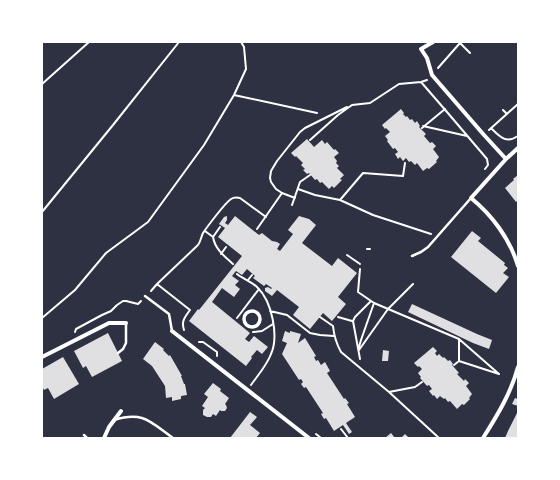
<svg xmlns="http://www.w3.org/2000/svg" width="560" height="480" viewBox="0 0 560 480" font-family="Lato,sans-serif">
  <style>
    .building { fill: #e0e0e3 }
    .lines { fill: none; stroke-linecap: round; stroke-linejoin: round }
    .path { stroke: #fff; stroke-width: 2 }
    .service { stroke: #fff; stroke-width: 2.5 }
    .pedestrian { stroke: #fff; stroke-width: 3.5 }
    .minor { stroke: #fff; stroke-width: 4 }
  </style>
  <rect width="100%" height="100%" fill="#2d3142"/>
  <path class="building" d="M 401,109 L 404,113 L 403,114 L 406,117 L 407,116 L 410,120 L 412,119 L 415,123 L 417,121 L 420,126 L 419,127 L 426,134 L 424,136 L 430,143 L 432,142 L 436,146 L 433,149 L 439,157 L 436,161 L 437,162 L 429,169 L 427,168 L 423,171 L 417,163 L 415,165 L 411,161 L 409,162 L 406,158 L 403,161 L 400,157 L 398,159 L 395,154 L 398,152 L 395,148 L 393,149 L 387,141 L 388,140 L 385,136 L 390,132 L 386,128 L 385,129 L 382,125 Z
    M 307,139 L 314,147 L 322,140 L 325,144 L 327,142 L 334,150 L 335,149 L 339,153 L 334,157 L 337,161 L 336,163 L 339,166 L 337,168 L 344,175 L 340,179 L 342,180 L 334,188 L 332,186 L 329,189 L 322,182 L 320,183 L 317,179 L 315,180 L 309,173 L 307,174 L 303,170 L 305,169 L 301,165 L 303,163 L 296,156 L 295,157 L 291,153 Z
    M 518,175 L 518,200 L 516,202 L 505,188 L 514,180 L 513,179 Z
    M 227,216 L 227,220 L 225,223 L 228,225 L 235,216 L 259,235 L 262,233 L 272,241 L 277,242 L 280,244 L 277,249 L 280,251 L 293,234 L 288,230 L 299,216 L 309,219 L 316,225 L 302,243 L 332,266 L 338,258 L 357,273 L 338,297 L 346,304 L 332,321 L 323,313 L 310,329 L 293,315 L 299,307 L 277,290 L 272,296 L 265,291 L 265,288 L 268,287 L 271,289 L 272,288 L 266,284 L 264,286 L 253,278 L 255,276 L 247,269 L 242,275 L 236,271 L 232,276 L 239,281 L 235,285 L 240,289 L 234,297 L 222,288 L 212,302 L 250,333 L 245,339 L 249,342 L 254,336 L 268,347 L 262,354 L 257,350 L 251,357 L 252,358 L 246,366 L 189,321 L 198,309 L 199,310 L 242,256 L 218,237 L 225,228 L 219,224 L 224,217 Z
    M 472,231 L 481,238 L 478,241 L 505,263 L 504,265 L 508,268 L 503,273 L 509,277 L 496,293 L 451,257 Z
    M 412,304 L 477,334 L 492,340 L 489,349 L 473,343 L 408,312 Z
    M 285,331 L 290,333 L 290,331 L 301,334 L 298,343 L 305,338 L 316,356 L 314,357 L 316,361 L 318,360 L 321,365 L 325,362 L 330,371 L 327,373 L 344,399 L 345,398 L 349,403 L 347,404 L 355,417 L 346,423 L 352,432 L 349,434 L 343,425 L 334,431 L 326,418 L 324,419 L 321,414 L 323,413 L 306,387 L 304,388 L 301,384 L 303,382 L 301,379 L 299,380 L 282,354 L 287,343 L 282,341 Z
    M 108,333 L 122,361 L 92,377 L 86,366 L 83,368 L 74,351 Z
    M 155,342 L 164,349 L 163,350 L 169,356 L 170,355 L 182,376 L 181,376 L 184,384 L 185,384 L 187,395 L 181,396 L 181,399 L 172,401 L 172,397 L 166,398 L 165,386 L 152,366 L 143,359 Z
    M 433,347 L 437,351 L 435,353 L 437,356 L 439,354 L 443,358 L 444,357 L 448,361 L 450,360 L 453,364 L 452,365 L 459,373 L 457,374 L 464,381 L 465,379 L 469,383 L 466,386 L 472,394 L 469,398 L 470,399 L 464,405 L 462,404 L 457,409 L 450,401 L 448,402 L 445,398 L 444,399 L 440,396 L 437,399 L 434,395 L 433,396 L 429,391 L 432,389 L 429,385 L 427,386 L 420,378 L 421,377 L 418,373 L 422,369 L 419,366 L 418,367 L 414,363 Z
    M 383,350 L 389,351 L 388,361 L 382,361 Z
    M 63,357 L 79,384 L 54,399 L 48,388 L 44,390 L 42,386 L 42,369 Z
    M 213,383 L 221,389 L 220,391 L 229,398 L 225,404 L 226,405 L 227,408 L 225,411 L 221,411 L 220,410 L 216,416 L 213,414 L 211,417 L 207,417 L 203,415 L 203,410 L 205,408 L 202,406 L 208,397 L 204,394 Z
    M 515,398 L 518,399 L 518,406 L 512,404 Z
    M 518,411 L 518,438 L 505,438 L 508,431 Z
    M 250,412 L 257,417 L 250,425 L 260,433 L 256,438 L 230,438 Z
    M 391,433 L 395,438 L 385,438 Z
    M 405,434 L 409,438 L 401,438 Z"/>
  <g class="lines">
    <path class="path" d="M 438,68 L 460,43 L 470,53
      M 421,82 L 447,112 L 487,159 L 488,165 L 485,169
      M 42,84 L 89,42
      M 234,95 L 317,113
      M 503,110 L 507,114
      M 423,126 L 467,136
      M 422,128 L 445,109
      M 491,128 C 500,137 506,144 518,136
      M 489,130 L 518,104
      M 310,140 L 338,115 L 352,105 L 370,103 L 399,84 L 421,82 L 427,80
      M 298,189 L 315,195 L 340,200 L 373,215 L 431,234
      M 282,193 L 295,198
      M 340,200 L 363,173 L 403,176 L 405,163
      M 292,205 L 300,182 L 310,175
      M 42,212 L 113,125 L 179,42
      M 257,229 L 282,193 L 276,189 L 271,182 L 270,178 L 271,171 L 277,161 L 300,132 L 305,128 L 347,107
      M 205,231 L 213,237 L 220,227
      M 213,237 C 215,249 224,256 233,264
      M 367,249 L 370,249
      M 221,254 L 226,247
      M 347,255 L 360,264
      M 360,269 L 358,292 L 374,303 L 459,339 L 499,374 L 459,361 L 454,365
      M 237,274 C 243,279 251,281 257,287 C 272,301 279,336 271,354 C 267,365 258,375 251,385
      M 248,280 L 252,275
      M 157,284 L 190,310 C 185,317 181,321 184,330
      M 151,291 L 157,284 L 198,245 C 201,241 201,237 203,233 C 207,227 225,203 231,199 C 234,197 236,197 240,198 L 266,217
      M 270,311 L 287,315 L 310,333 L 320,335 L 334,336
      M 320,317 L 333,326 C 334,336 336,343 341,352 L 389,392 L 439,438
      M 338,317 L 352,321
      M 42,318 L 75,290 L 106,253 L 148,222 L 204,145 L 234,95 L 246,69 L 244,47 L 241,42
      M 237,318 L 259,289
      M 75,332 L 76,329 L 102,315 L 111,311 L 117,305 L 123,301 L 126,301 L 138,304 L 141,301
      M 253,332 L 262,331 L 273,324
      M 199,342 L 203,342 L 217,352 L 217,356
      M 359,347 L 361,340 L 374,303
      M 359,350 L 388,309 L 413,284
      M 360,359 L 353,321 L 355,317 L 371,301
      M 459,361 L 459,339
      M 389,392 L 415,387 L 422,382
      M 341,429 L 348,438
      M 316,434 L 321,438"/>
    <path class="service" d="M 412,256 L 421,252 L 428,247 L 471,198
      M 145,296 L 169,314 L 172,331
      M 118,353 L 123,349 L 126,343 L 126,323
      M 114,420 C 144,411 150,422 173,438
      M 84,435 L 87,438"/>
    <path class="pedestrian" d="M244 319a8 8 0 1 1 16 0a8 8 0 1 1-16 0Z"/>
    <path class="minor" d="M 433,42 L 421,49 L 427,58 L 432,75 L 484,135 L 506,159
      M 518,148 L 506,159 L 471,198 C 492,215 510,239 518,266
      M 172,331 L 309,438
      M 42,357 L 109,323 L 126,323
      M 104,438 L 109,427 L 121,411
      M 483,438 C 497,416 511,393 518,367"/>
  </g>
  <rect width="560" height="480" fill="none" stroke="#ffffff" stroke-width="86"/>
</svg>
